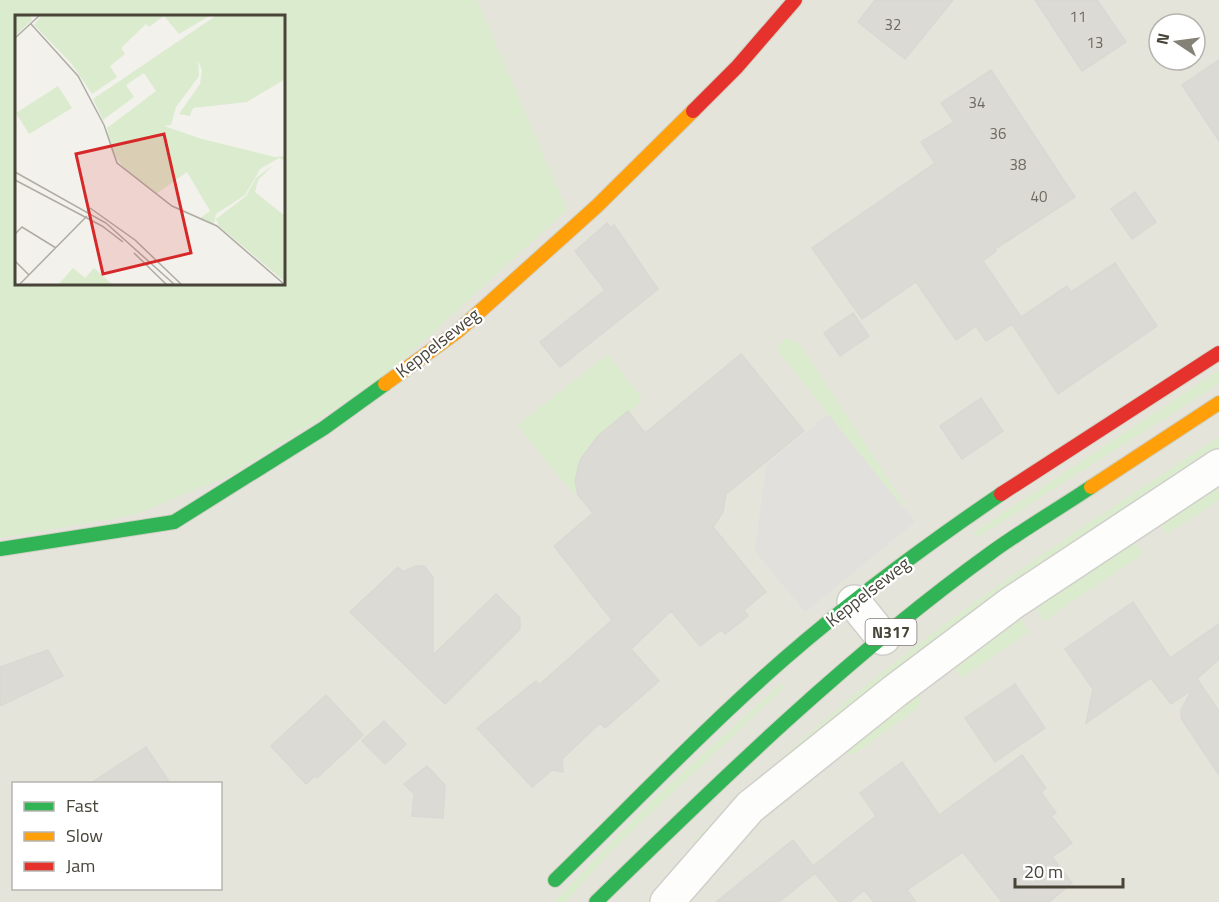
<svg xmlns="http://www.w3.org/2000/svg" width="1219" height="902" viewBox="0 0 1219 902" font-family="'Titillium Web',sans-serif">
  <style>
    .residential { fill: #e5e4db; fill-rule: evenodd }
    .green { fill: #dbebce; fill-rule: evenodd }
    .parking { fill: #e1e0dc }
    .building { fill: #dbdad5; stroke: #dad8d2; stroke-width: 1.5 }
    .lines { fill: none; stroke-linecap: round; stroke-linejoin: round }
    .street-casing { stroke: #d0cfca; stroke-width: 36 }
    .fast-casing { stroke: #d0cfc3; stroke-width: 16 }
    .slow-casing { stroke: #d0cfc3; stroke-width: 16 }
    .jam-casing { stroke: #d0cfc3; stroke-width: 16 }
    .street { stroke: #fdfdfc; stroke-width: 33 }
    .fast { stroke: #30b455; stroke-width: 14 }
    .slow { stroke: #ff9f0a; stroke-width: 14 }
    .jam { stroke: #e5322d; stroke-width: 14 }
    .labels { text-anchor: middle; stroke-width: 4.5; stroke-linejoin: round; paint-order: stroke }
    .number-label { font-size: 15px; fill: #6e6a60 }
    .shield { fill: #fff; stroke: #7f7c74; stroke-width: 1.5 }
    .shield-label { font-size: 16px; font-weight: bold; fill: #484438 }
    .street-label { font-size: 18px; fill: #484438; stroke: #fff }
    .inset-road { fill: none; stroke: #aeaca4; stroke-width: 1.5 }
    .view { fill: #d62828; fill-opacity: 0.15; stroke: #d62828; stroke-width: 3 }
    .inset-edge { fill: none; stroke: #484438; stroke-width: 3 }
  </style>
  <rect width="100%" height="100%" fill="#f2f1ec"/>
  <path class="residential" d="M 450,0 L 1219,0 L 1219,902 L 0,902 L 0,509 L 182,482 ZM 1159,24 L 1195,24 L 1195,60 L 1159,60 ZM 14,784 L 220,784 L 220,888 L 14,888 Z"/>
  <path class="green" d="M 0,0 L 477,0 L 567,210 L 383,378 L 231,475 L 134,515 L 0,538 ZM 16,16 L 284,16 L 284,284 L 16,284 Z
    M 786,338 L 800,344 L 903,502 L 906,514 L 776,348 Z
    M 608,354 L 642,399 L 626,418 L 585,495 L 572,492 L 517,425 Z
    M 1219,370 L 1219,384 L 978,537 L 973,533 Z
    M 1219,437 L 1219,447 L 1135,503 L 852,703 L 765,780 L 698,844 L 694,840 C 748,789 802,738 859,691 C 973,598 1096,517 1219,437 Z
    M 1214,485 L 1219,492 L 1219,500 L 1167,534 L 1158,520 Z
    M 1133,539 L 1143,554 L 1044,621 L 1034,605 Z
    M 1019,617 L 1029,632 L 961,678 L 951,664 Z
    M 782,683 L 785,687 L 613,849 L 566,902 L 554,902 L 655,797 Z
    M 921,687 L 919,707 L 853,755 L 839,752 Z"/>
  <path class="parking" d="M 828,414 L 915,522 L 805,612 L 755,551 L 766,465 Z"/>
  <path class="building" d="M 875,0 L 953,0 L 905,59 L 858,22 Z
    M 1035,0 L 1097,0 L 1126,42 L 1082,71 Z
    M 1219,60 L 1219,141 L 1182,85 Z
    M 991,70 L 1075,197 L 995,249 L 996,251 L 983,261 L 1021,317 L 1067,286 L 1071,292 L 1115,263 L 1157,326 L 1058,394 L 1012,324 L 986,341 L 976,326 L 956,340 L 916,282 L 862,319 L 812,248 L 935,163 L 921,142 L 954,122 L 941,103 Z
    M 1135,192 L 1156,222 L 1132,239 L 1111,209 Z
    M 607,223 L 611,228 L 614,225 L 658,289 L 560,367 L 540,342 L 605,290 L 575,251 Z
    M 853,313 L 869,336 L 840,356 L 824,333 Z
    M 741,354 L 804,431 L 726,494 L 723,512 L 713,527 L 766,592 L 744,610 L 748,616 L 725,634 L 721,630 L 700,646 L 671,611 L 631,649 L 659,681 L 605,728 L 600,723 L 562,759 L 563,772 L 552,770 L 532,787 L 477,728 L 536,681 L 539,685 L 612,620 L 554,546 L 593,513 L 578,495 L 575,481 L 580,460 L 598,436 L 628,411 L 645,433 Z
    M 981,398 L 1003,431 L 962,459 L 940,426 Z
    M 416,566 L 424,566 L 433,577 L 433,655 L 496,594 L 520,618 L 520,629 L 445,704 L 350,612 L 398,567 L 403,572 Z
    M 1133,602 L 1170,658 L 1219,624 L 1219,659 L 1197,679 L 1219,711 L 1219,775 L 1181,718 L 1181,710 L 1192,690 L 1171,704 L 1151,678 L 1086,723 L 1093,689 L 1065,649 Z
    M 48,650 L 63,676 L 0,706 L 0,667 Z
    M 1015,684 L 1045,728 L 995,762 L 965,718 Z
    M 326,695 L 363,735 L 317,778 L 315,776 L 306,784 L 271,746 Z
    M 384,721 L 406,744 L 385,764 L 362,741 Z
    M 146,747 L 170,783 L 91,783 Z
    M 1022,755 L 1046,788 L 1041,792 L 1056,813 L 1051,816 L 1072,843 L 1052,857 L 1072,883 L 1049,902 L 1002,902 L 963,852 L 907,890 L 916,902 L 874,902 L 864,890 L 850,902 L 839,902 L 815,873 L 779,902 L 716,902 L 793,840 L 813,866 L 876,816 L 860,793 L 902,762 L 939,815 Z
    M 427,766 L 445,785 L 443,818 L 412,816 L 414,794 L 404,784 Z"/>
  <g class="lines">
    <g class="street-casing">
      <path id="street" d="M 854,602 L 883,638
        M 667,902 L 750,807 L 895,691 L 1012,603 L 1219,466"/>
    </g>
    <g class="fast-casing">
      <path id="fast" d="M 0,549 L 174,522 L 324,428 L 385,384
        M 555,880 C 631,806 704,729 784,659 C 853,599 926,545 1001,494
        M 596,902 C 722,779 849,655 992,552 C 1024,529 1058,509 1091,487"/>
    </g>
    <g class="slow-casing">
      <path id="slow" d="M 385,384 L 458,331 L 597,206 L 693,111
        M 1091,487 L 1219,403"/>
    </g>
    <g class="jam-casing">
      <path id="jam" d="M 693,111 L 737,67 L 795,0
        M 1001,494 L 1219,353"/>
    </g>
    <use href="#street" class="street"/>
    <use href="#fast" class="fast"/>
    <use href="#slow" class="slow"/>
    <use href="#jam" class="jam"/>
  </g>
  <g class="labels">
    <g class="number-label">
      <text x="1078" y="22">11</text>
      <text x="893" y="30">32</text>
      <text x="1095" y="48">13</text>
      <text x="977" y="108">34</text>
      <text x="998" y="139">36</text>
      <text x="1018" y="170">38</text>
      <text x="1039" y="202">40</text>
    </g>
    <rect class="shield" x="865.5" y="619" width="51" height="26" rx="4.5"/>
    <g class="shield-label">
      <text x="891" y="638">N317</text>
    </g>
    <g class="street-label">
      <text transform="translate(438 343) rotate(-38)" y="6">Keppelseweg</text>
      <text transform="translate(868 592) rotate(-38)" y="6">Keppelseweg</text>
    </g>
  </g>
  <g transform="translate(15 15)">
    <rect width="270" height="270" fill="#f2f1ec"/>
    <path d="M 0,0 L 15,0 L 17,5 L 0,21 ZM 27,0 L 196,0 L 164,19 L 149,1 L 134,12 L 131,9 L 106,33 L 110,39 L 95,51 L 102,62 L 77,79 L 56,48 L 19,10 ZM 202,0 L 270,0 L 270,64 L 232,87 L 178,93 L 175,101 L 164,99 L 185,69 L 187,55 L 183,46 L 184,61 L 161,92 L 156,110 L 149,111 L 187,124 L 260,142 L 270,141 L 270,146 L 264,143 L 245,154 L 230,180 L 201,199 L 199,209 L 184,204 L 195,196 L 172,157 L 141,179 L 108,152 L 97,137 L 92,113 L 141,76 L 129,58 L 111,70 L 119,82 L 88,105 L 78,84 ZM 43,71 L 57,93 L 14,119 L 1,98 ZM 258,150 L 243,165 L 240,177 L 270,201 L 270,267 L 204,211 L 201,204 L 231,181 L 241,163 ZM 58,253 L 70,263 L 79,253 L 98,270 L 43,270 Z" fill="#dbebce"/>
    <path class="inset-road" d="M 16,9 L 63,61 L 89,110 L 102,148 L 157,191 L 202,211 L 270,270M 0,23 L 25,0M 0,157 L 91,208 L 160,270M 0,165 L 87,211 L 108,227M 75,193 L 120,225 L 167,270M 0,219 L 7,212 L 41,233M 119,238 L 152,270M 0,246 L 14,260M 4,270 L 72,201"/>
    <path class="view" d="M 149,119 L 176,238 L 88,259 L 61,139 Z"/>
    <rect width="270" height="270" class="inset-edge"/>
  </g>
  <rect x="12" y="782" width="210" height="108" fill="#ffffff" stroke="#b6b4af" stroke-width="1.5"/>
  <rect x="24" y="802" width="30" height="9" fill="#30b455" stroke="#b6b4af" stroke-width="1.5"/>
  <text x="66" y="812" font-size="18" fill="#484438">Fast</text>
  <rect x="24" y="832" width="30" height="9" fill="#ff9f0a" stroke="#b6b4af" stroke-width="1.5"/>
  <text x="66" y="842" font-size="18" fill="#484438">Slow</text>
  <rect x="24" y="862" width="30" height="9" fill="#e5322d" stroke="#b6b4af" stroke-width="1.5"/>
  <text x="66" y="872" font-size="18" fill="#484438">Jam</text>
  <g transform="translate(1177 42) rotate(283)"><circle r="28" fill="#ffffff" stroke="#b6b4af" stroke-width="1.5"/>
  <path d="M0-4.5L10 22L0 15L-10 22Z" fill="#848177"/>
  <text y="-9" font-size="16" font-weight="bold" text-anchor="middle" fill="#484438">N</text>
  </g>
  <path d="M1015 878v9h108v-9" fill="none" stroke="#484438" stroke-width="3"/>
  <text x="1024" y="878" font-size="18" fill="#484438" stroke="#ffffff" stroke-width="4.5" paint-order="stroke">20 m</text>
</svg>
